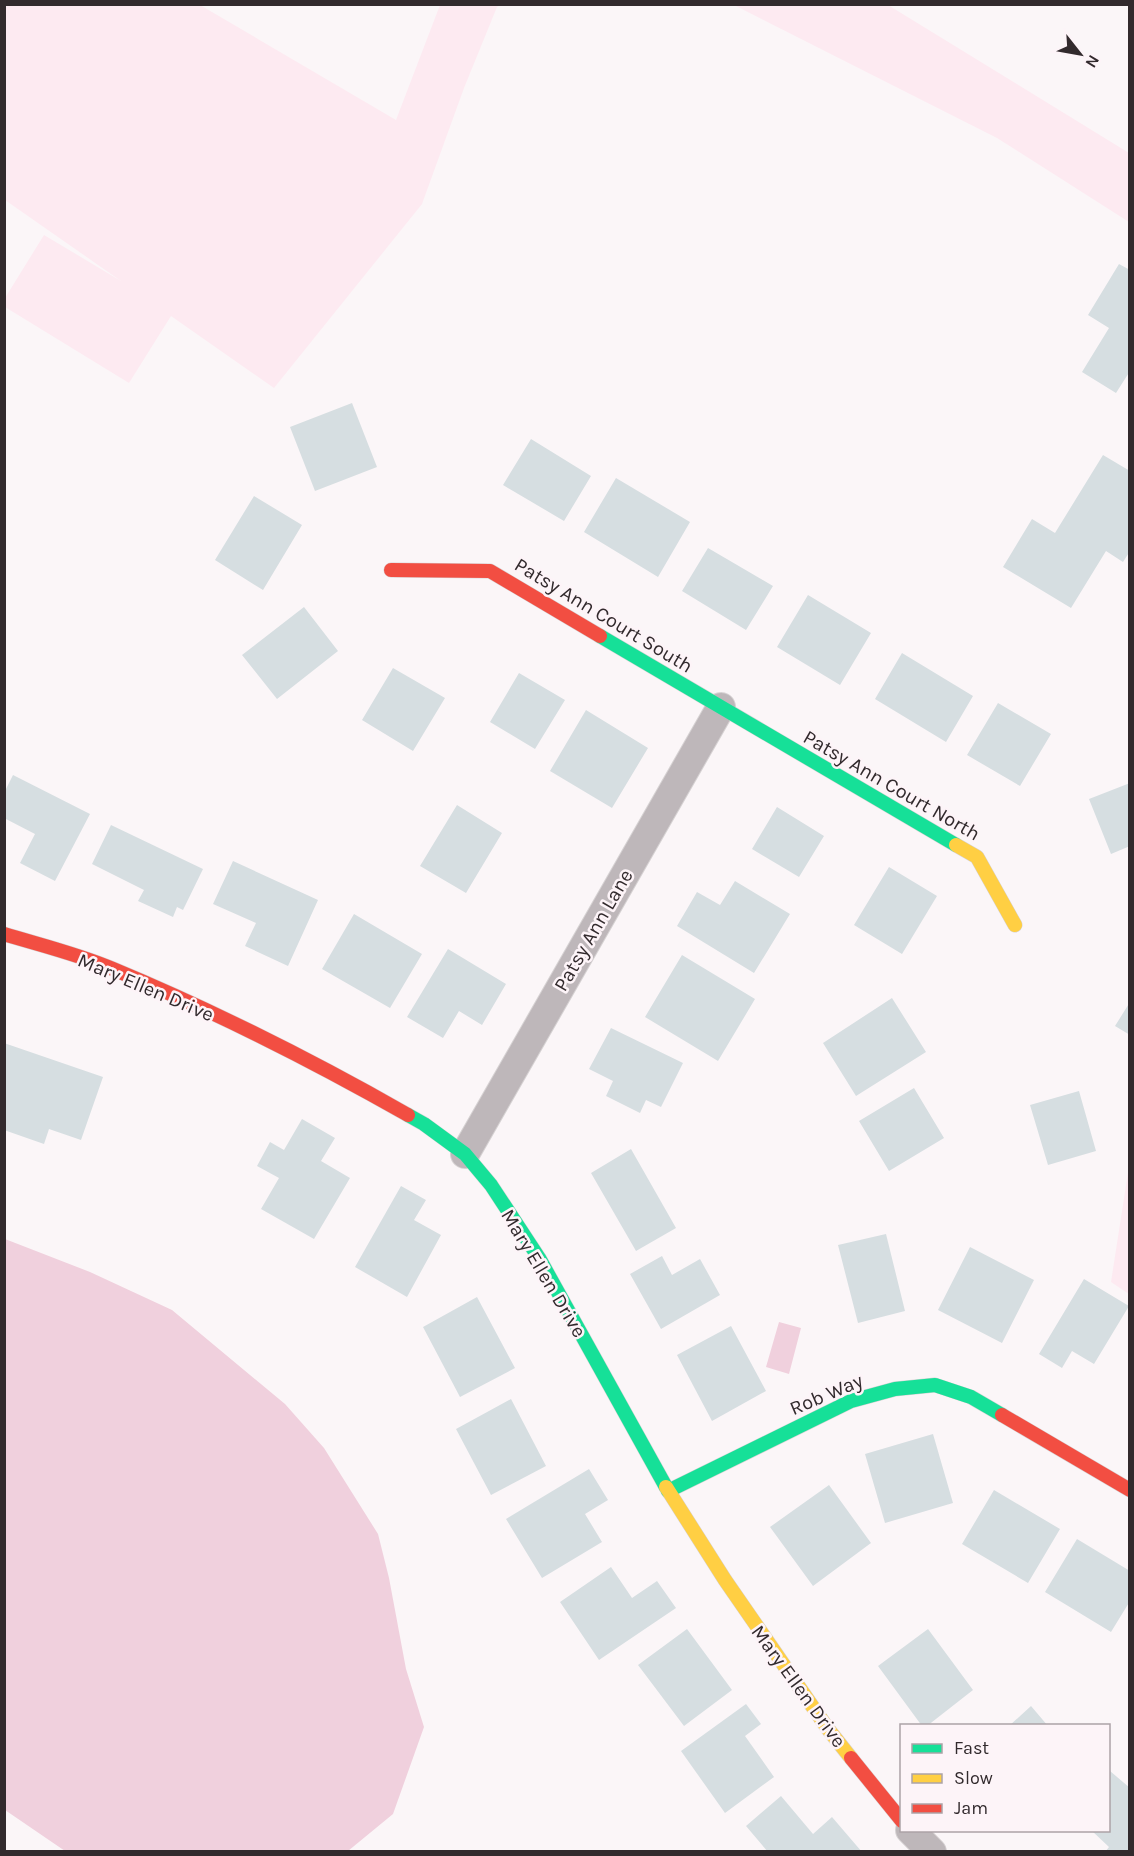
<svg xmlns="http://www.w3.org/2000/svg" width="1134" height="1856" viewBox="0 0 1134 1856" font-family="Karla,sans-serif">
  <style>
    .green { fill: #fdeaf1 }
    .water { fill: #f0d0dd }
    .building { fill: #d6dee1 }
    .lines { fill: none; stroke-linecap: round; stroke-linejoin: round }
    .street-casing { stroke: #d6d2d3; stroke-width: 30 }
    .fast-casing { stroke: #d6d2d3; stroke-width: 15 }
    .slow-casing { stroke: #d6d2d3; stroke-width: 15 }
    .jam-casing { stroke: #d6d2d3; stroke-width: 15 }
    .street { stroke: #beb7ba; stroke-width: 28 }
    .fast { stroke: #16e098; stroke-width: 14 }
    .slow { stroke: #ffcf43; stroke-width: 14 }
    .jam { stroke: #f24e42; stroke-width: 14 }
    .labels { text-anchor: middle; stroke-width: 5; stroke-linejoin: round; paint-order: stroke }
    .street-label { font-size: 20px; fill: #322a2d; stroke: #fdf4f8 }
  </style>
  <rect width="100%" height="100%" fill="#fbf6f8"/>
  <path class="green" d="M 5,4 L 200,5 L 396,120 L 440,5 L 500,5 L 497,7 L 464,88 L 422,204 L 274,388 L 171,316 L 129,383 L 5,307 L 5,298 L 44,235 L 121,281 L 5,200 Z
    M 734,5 L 888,5 L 1129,153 L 1129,222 L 997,138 Z
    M 1129,1166 L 1130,1294 L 1129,1294 L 1111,1282 Z"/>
  <path class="water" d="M 5,1239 L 90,1272 L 172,1310 L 285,1404 L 324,1448 L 378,1534 L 389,1578 L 406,1669 L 424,1727 L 393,1814 L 348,1851 L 65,1851 L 5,1810 Z
    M 779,1322 L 801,1328 L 789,1374 L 766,1367 Z"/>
  <path class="building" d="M 1119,264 L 1130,270 L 1130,371 L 1116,393 L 1082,372 L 1109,328 L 1088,315 Z
    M 352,403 L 377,467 L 315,491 L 290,427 Z
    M 531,439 L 591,476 L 564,521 L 503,485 Z
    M 1103,455 L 1130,471 L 1130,551 L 1123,562 L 1106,551 L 1071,608 L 1003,567 L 1032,519 L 1055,533 Z
    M 616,478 L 690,522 L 658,577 L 584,532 Z
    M 254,496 L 302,525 L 263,590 L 215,560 Z
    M 708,548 L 773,586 L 746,630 L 682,591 Z
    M 808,595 L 871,633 L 840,685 L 777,647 Z
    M 304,607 L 338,651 L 277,699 L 242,655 Z
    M 902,653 L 973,696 L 946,742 L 875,699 Z
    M 393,668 L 445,698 L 413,751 L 362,720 Z
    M 519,673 L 565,700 L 535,749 L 490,722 Z
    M 998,703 L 1051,734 L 1020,786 L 967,755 Z
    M 586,710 L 648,748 L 612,808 L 550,771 Z
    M 13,775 L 90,814 L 55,881 L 20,863 L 35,834 L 4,818 L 4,793 Z
    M 1130,783 L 1130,846 L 1111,854 L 1089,799 Z
    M 457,805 L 502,833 L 466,893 L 420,866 Z
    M 777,807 L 824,836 L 799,877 L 752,849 Z
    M 111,825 L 203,869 L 183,910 L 177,907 L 173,917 L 138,901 L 144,890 L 92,864 Z
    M 233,861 L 318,900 L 288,966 L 245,946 L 256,923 L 213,904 Z
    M 889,867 L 937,896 L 902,954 L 854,925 Z
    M 735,881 L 790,914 L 754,973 L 677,926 L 697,892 L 720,905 Z
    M 354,914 L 422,954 L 390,1008 L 322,969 Z
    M 448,949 L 506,984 L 482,1025 L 459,1011 L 443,1038 L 407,1017 Z
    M 682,955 L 755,999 L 718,1061 L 645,1017 Z
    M 892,998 L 926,1052 L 856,1096 L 823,1043 Z
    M 1130,1002 L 1130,1035 L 1115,1026 Z
    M 611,1028 L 683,1063 L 661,1107 L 646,1100 L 640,1113 L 606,1096 L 613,1081 L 589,1069 Z
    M 4,1043 L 103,1077 L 81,1140 L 49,1129 L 44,1144 L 4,1130 Z
    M 914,1088 L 944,1138 L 889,1171 L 859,1121 Z
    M 1079,1091 L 1096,1151 L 1048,1165 L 1030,1105 Z
    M 302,1119 L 335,1138 L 321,1161 L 350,1178 L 314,1239 L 261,1209 L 279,1178 L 257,1166 L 270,1142 L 284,1150 Z
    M 631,1149 L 676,1228 L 636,1251 L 591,1173 Z
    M 401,1186 L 426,1200 L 414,1220 L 441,1235 L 407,1297 L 355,1267 Z
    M 886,1234 L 905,1311 L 858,1323 L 838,1245 Z
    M 970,1247 L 1034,1280 L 1002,1343 L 938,1310 Z
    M 662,1256 L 672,1275 L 700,1259 L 720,1295 L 661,1329 L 630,1274 Z
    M 1084,1279 L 1129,1306 L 1094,1364 L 1072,1351 L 1062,1368 L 1039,1354 Z
    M 477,1297 L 515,1368 L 460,1397 L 423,1327 Z
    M 731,1326 L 766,1391 L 712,1421 L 677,1355 Z
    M 511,1399 L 546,1466 L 491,1495 L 456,1429 Z
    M 933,1434 L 953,1503 L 885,1523 L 865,1454 Z
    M 589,1469 L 608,1500 L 585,1514 L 602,1542 L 542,1578 L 506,1519 Z
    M 829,1485 L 871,1543 L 813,1586 L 770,1527 Z
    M 994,1490 L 1060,1529 L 1028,1583 L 962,1544 Z
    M 1077,1539 L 1130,1571 L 1130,1601 L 1111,1632 L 1045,1592 Z
    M 611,1567 L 632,1598 L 657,1581 L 676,1608 L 599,1660 L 560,1602 Z
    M 687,1629 L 732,1690 L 684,1726 L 638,1665 Z
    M 928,1629 L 973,1690 L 927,1726 L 922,1726 L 878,1666 Z
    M 746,1704 L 761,1724 L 745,1736 L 774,1777 L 725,1813 L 681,1751 Z
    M 1031,1706 L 1048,1726 L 1009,1726 Z
    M 1110,1771 L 1130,1788 L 1130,1852 L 1105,1852 L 1109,1847 L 1091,1830 L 1108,1830 L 1108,1773 Z
    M 781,1796 L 813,1834 L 832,1817 L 862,1852 L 768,1852 L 746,1826 Z"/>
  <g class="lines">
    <g class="street-casing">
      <path id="street" d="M 465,1154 L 721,707
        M 910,1830 L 932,1852"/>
    </g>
    <g class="fast-casing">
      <path id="fast" d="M 600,636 L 956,845
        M 408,1115 L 424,1124 L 465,1154 L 491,1185 L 539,1258 L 666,1487
        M 668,1491 L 851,1401 L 895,1389 L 935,1385 L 971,1397 L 1002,1415"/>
    </g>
    <g class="slow-casing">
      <path id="slow" d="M 956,845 L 977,857 L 1015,925
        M 666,1487 L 725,1580 L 828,1729 L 851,1758"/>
    </g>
    <g class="jam-casing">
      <path id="jam" d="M 391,570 L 490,571 L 600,636
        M 4,934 C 40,945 78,954 113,969 C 214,1011 313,1061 408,1115
        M 1002,1415 L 1130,1490
        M 851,1758 L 902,1821"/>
    </g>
    <use href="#street" class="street"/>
    <use href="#fast" class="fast"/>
    <use href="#slow" class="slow"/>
    <use href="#jam" class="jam"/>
  </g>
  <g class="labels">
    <g class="street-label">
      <text transform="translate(604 615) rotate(31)" y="7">Patsy Ann Court South</text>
      <text transform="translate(892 785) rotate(30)" y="7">Patsy Ann Court North</text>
      <text transform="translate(593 930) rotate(-60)" y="7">Patsy Ann Lane</text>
      <text transform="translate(146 987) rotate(23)" y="7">Mary Ellen Drive</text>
      <text transform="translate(544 1273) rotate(59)" y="7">Mary Ellen Drive</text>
      <text transform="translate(826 1394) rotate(-23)" y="7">Rob Way</text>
      <text transform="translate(799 1686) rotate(54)" y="7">Mary Ellen Drive</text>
    </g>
  </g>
  <rect width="1134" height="1856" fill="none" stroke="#322a2d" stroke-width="12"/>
  <rect x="900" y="1724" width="210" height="108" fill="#fdf4f8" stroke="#aca3a7" stroke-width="1.5"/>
  <rect x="912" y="1744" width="30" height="9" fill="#16e098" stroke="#aca3a7" stroke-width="1.5"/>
  <text x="954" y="1754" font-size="18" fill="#322a2d">Fast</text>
  <rect x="912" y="1774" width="30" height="9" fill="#ffcf43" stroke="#aca3a7" stroke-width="1.5"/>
  <text x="954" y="1784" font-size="18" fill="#322a2d">Slow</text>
  <rect x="912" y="1804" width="30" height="9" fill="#f24e42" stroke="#aca3a7" stroke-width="1.5"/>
  <text x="954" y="1814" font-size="18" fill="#322a2d">Jam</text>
  <g transform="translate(1080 54) rotate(121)" stroke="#fdf4f8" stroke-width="4.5" paint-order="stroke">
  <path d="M0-4.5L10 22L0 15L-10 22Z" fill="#322a2d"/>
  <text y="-9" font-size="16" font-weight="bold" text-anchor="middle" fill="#322a2d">N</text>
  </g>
</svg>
